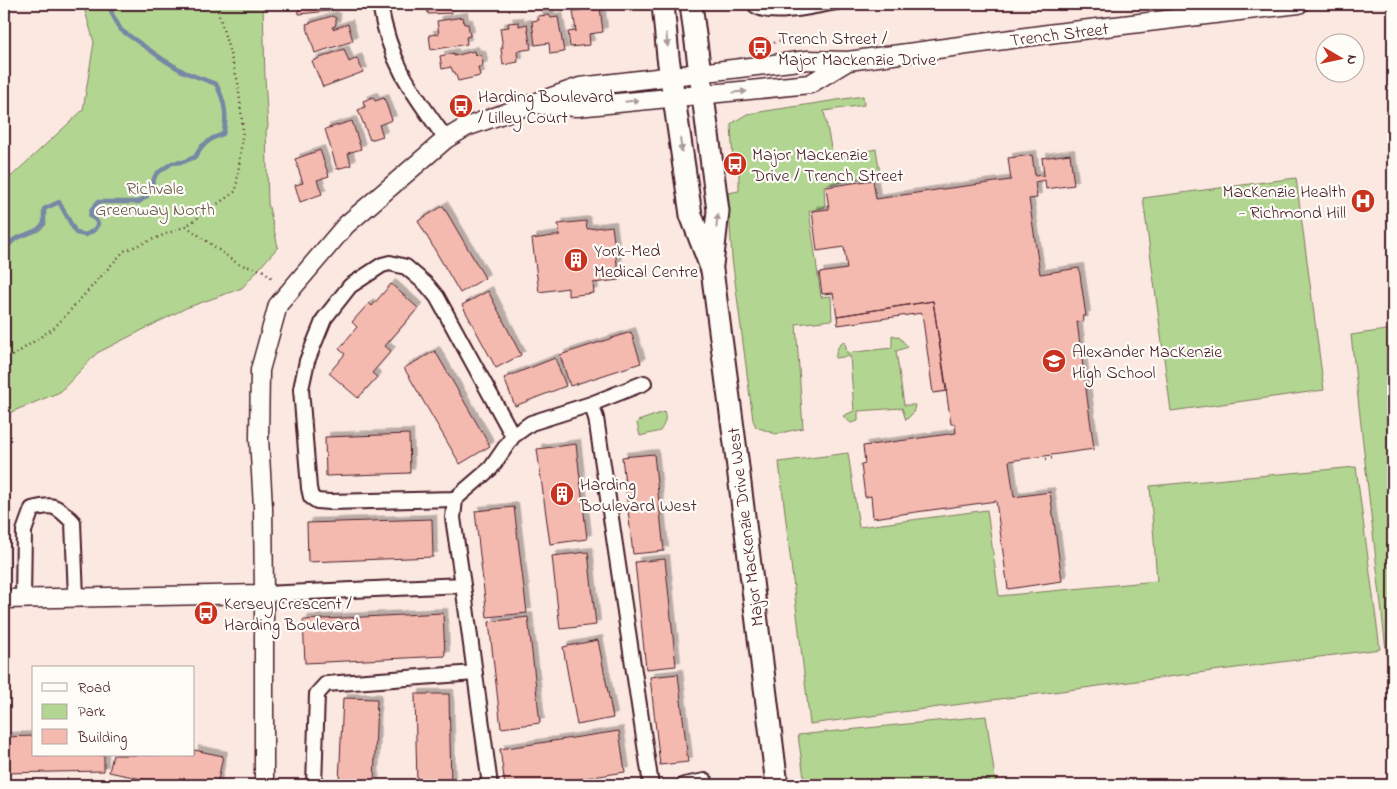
<svg xmlns="http://www.w3.org/2000/svg" width="1397" height="789" viewBox="0 0 1397 789" font-family="'Indie Flower',sans-serif">
  <style>
    .green { fill: #b2d691; stroke: #7e7a5e }
    .lines { fill: none; stroke-linecap: round; stroke-linejoin: round }
    .stream { stroke: #7887a5; stroke-width: 4.5 }
    .building { fill: #f5baaf; stroke: #4a1f2b; filter: url(#shadow) }
    .service-casing { stroke: #4a1f2b; stroke-width: 11 }
    .minor-casing { stroke: #4a1f2b; stroke-width: 18 }
    .tertiary-casing { stroke: #4a1f2b; stroke-width: 21 }
    .primary-casing { stroke: #4a1f2b; stroke-width: 25 }
    .path { stroke: #4a1f2b; stroke-width: 2.5; stroke-dasharray: 1 4; stroke-linecap: butt }
    .service { stroke: #fdfcf7; stroke-width: 7 }
    .minor { stroke: #fdfcf7; stroke-width: 14 }
    .tertiary { stroke: #fdfcf7; stroke-width: 18 }
    .primary { stroke: #fdfcf7; stroke-width: 21 }
    .oneway { fill: #ac999b }
    .labels { text-anchor: middle; stroke-width: 4.5; stroke-linejoin: round; paint-order: stroke }
    .street-label { font-size: 18px; fill: #4a1f2b; stroke: #fdfcf7 }
    .poi-label { font-size: 18px; fill: #4a1f2b; stroke: #fdfcf7; text-anchor: start }
    .park-label { font-size: 18px; fill: #69564a; stroke: #fdfcf7 }
  </style>
  <defs>
    <filter id="shadow"><feDropShadow dx="4.5" dy="-4.5" stdDeviation="0" flood-color="#0004"/></filter>
  </defs>
  <rect width="100%" height="100%" fill="#fbe8e1"/>
  <filter id="ink" filterUnits="userSpaceOnUse"><feTurbulence type="fractalNoise" baseFrequency=".02" numOctaves="2"/><feDisplacementMap in="SourceGraphic" scale="10" xChannelSelector="R" yChannelSelector="G"/><feConvolveMatrix kernelMatrix="1 2 1 2 8 2 1 2 1" color-interpolation-filters="sRGB"/></filter>
  <g filter="url(#ink)">
    <path class="green" d="M 83,4 L 263,4 L 265,78 L 268,127 L 266,131 L 268,203 L 278,247 L 242,288 L 186,308 L 97,353 L 60,392 L 4,415 L 4,183 L 83,110 L 94,42 Z
      M 863,96 L 864,105 L 824,111 L 833,158 L 876,149 L 880,173 L 824,186 L 825,207 L 809,211 L 821,297 L 831,296 L 832,320 L 796,324 L 803,428 L 776,434 L 756,427 L 753,420 L 732,258 L 728,193 L 739,191 L 739,163 L 733,163 L 731,124 L 747,114 Z
      M 1296,178 L 1324,390 L 1171,411 L 1143,198 Z
      M 1393,329 L 1393,658 L 1387,659 L 1351,335 Z
      M 892,335 L 899,337 L 908,347 L 896,351 L 904,405 L 915,405 L 913,413 L 906,420 L 902,408 L 858,411 L 858,421 L 851,423 L 843,416 L 854,411 L 850,356 L 835,358 C 837,351 837,344 845,342 L 847,353 L 892,348 Z
      M 664,412 C 667,419 664,425 660,431 L 640,436 L 637,423 L 638,421 Z
      M 848,453 L 859,527 L 987,510 L 999,596 L 1157,581 L 1150,486 L 1356,467 L 1380,649 L 810,724 L 779,462 Z
      M 986,716 L 996,785 L 805,785 L 798,735 Z"/>
    <g class="lines">
      <path class="stream" d="M 4,249 L 15,239 L 37,230 L 44,224 L 44,209 L 59,202 L 76,233 L 86,235 L 94,230 L 98,224 L 95,219 L 90,216 L 92,209 L 98,202 L 139,202 L 147,196 L 156,174 L 172,163 L 183,162 L 195,157 L 202,146 L 213,138 L 223,134 C 228,117 224,99 216,84 L 184,72 L 164,60 L 121,30 L 112,14 L 110,4"/>
    </g>
    <path class="building" d="M 298,4 L 328,4 L 329,11 L 299,14 Z
      M 427,4 L 455,4 L 455,5 L 451,5 L 452,13 L 428,14 Z
      M 591,5 L 591,8 L 600,7 L 603,32 L 589,34 L 590,45 L 570,47 L 568,32 L 576,31 L 573,11 L 581,10 L 580,6 Z
      M 549,15 L 551,18 L 558,17 L 564,52 L 550,54 L 549,43 L 535,45 L 532,21 L 539,20 L 538,16 Z
      M 332,16 L 336,18 L 336,23 L 335,26 L 332,27 L 333,29 L 348,24 L 353,41 L 315,53 L 306,24 Z
      M 463,17 L 464,24 L 468,24 L 470,36 L 466,37 L 467,44 L 431,50 L 429,35 L 439,34 L 437,21 Z
      M 519,22 L 519,26 L 527,24 L 531,49 L 517,51 L 518,62 L 503,65 L 501,48 L 503,48 L 500,28 L 509,27 L 508,23 Z
      M 344,49 L 349,62 L 357,58 L 363,72 L 323,87 L 312,61 Z
      M 474,51 L 475,55 L 478,54 L 481,56 L 483,63 L 482,67 L 478,67 L 480,76 L 458,81 L 455,72 L 453,72 L 451,67 L 442,69 L 440,56 L 454,53 L 454,56 Z
      M 373,97 L 375,101 L 384,98 L 392,120 L 379,125 L 383,136 L 370,140 L 358,110 L 365,107 L 363,101 Z
      M 352,121 L 361,149 L 348,153 L 351,165 L 337,169 L 325,129 Z
      M 320,150 L 329,176 L 317,180 L 322,194 L 300,202 L 295,185 L 303,183 L 295,159 Z
      M 1070,154 L 1074,185 L 1046,189 L 1045,180 L 1035,182 L 1037,198 L 1029,199 L 1040,274 L 1079,268 L 1086,316 L 1083,316 L 1084,321 L 1077,322 L 1094,449 L 1009,461 L 1014,497 L 1050,492 L 1062,581 L 1008,589 L 996,501 L 873,518 L 871,496 L 865,497 L 861,464 L 865,463 L 863,446 L 956,433 L 955,424 L 951,424 L 933,301 L 837,316 L 833,293 L 822,294 L 819,273 L 847,269 L 844,247 L 817,251 L 812,211 L 829,209 L 826,187 L 873,180 L 876,199 L 943,189 L 1011,180 L 1008,158 L 1032,155 L 1035,176 L 1044,175 L 1042,158 Z
      M 443,206 L 485,278 L 460,293 L 418,221 Z
      M 586,221 L 587,229 L 612,226 L 619,280 L 593,283 L 594,293 L 568,296 L 568,288 L 539,292 L 532,239 L 560,235 L 558,224 Z
      M 391,284 L 418,308 L 385,346 L 391,351 L 372,373 L 377,377 L 358,398 L 329,373 L 345,354 L 339,349 L 357,327 L 352,322 L 369,303 L 372,306 Z
      M 488,291 L 521,355 L 496,368 L 462,305 Z
      M 933,301 L 947,391 L 933,393 L 922,313 L 838,325 L 837,316 Z
      M 631,332 L 641,363 L 570,386 L 560,355 Z
      M 435,351 L 490,446 L 460,464 L 404,368 Z
      M 555,358 L 566,386 L 515,406 L 504,378 Z
      M 409,434 L 410,473 L 326,476 L 325,437 Z
      M 576,444 L 587,539 L 550,544 L 537,449 Z
      M 654,454 L 664,551 L 633,554 L 622,457 Z
      M 514,507 L 527,613 L 487,617 L 475,511 Z
      M 432,519 L 433,557 L 308,562 L 307,523 Z
      M 588,552 L 596,625 L 560,629 L 552,556 Z
      M 665,559 L 676,666 L 646,669 L 635,562 Z
      M 443,613 L 445,656 L 305,663 L 303,620 Z
      M 528,617 L 540,723 L 501,728 L 489,622 Z
      M 598,640 L 613,718 L 577,725 L 563,647 Z
      M 678,674 L 688,762 L 660,765 L 650,677 Z
      M 415,694 L 449,694 L 451,785 L 417,785 Z
      M 343,698 L 377,699 L 374,783 L 339,782 Z
      M 619,731 L 625,772 L 541,785 L 505,785 L 500,749 Z
      M 34,736 L 34,755 L 104,755 L 104,771 L 4,773 L 4,737 Z
      M 194,750 L 223,756 L 217,785 L 170,785 L 109,772 L 113,755 L 194,755 Z"/>
    <g class="lines">
      <g class="service-casing">
        <path id="service" d="M 750,4 C 762,25 824,7 845,4"/>
      </g>
      <g class="minor-casing">
        <path id="minor" d="M 380,4 C 389,62 412,92 446,139
          M 591,404 L 596,418 L 651,785
          M 513,436 L 437,297 L 427,285 L 406,267 L 390,263 L 382,265 L 350,286 L 324,319 L 307,361 L 301,389 L 309,488 L 311,497 L 317,501 L 329,502 L 455,499 L 491,468 L 513,436 L 531,423 L 591,404 L 644,383
          M 455,499 L 453,518 L 463,585 L 490,785
          M 264,594 L 463,585
          M 23,599 L 24,531 L 32,509 C 55,503 56,506 73,522 L 76,598
          M 314,785 L 317,694 L 326,684 L 475,673
          M 684,785 L 705,781"/>
      </g>
      <g class="tertiary-casing">
        <path id="tertiary" d="M 541,105 L 577,107 L 810,84 L 848,61
          M 4,599 L 264,594
          M 264,785 L 264,594 L 263,507 L 259,438 L 260,370 L 278,305 L 346,225 L 446,139 L 466,127 L 580,87 L 808,60 L 848,61 L 1056,33 L 1299,4"/>
      </g>
      <g class="primary-casing">
        <path id="primary" d="M 663,4 L 668,57 L 691,215 L 712,270 L 736,451 L 777,785
          M 691,4 L 718,211 L 712,265"/>
      </g>
      <path class="path" d="M 760,48 L 782,40
        M 186,226 L 238,264 L 264,271 L 272,278
        M 4,362 L 55,327 L 124,251 L 186,226 L 236,191 L 243,130 L 238,82 L 216,4
        M 1046,459 L 1052,458 L 1052,455"/>
      <use href="#service" class="service"/>
      <use href="#minor" class="minor"/>
      <use href="#tertiary" class="tertiary"/>
      <use href="#primary" class="primary"/>
    </g>
    <defs><path id="oneway-solid" d="M-6-.8H1V-3.2L6.5 0L1 3.2V.8H-6Z" transform="scale(1.25)"/></defs>
    <g class="oneway">
      <use href="#oneway-solid" transform="translate(667 40) rotate(84)"/>
      <use href="#oneway-solid" transform="translate(740 92) rotate(-6)"/>
      <use href="#oneway-solid" transform="translate(632 101) rotate(-6)"/>
      <use href="#oneway-solid" transform="translate(681 145) rotate(82)"/>
      <use href="#oneway-solid" transform="translate(717 221) rotate(-84)"/>
    </g>
  </g>
  <defs>
    <g id="bus-disc" transform="scale(1.25)"><circle r="9.5" fill="#c8321e" stroke="#fdfcf7"/><path d="M-5-6H5V4H4V6H2V4H-2V6H-4V4H-5ZM-3.5-4V0h7V-4ZM-3.5 1.2v1.5H-2V1.2ZM2 1.2v1.5H3.5V1.2Z" fill="#fff"/></g>
    <g id="hospital-disc" transform="scale(1.25)"><circle r="9.5" fill="#c8321e" stroke="#fdfcf7"/><path d="M-5-5h3v3.5h4V-5h3V5h-3V1.5h-4V5h-3Z" fill="#fff"/></g>
    <g id="building-disc" transform="scale(1.25)"><circle r="9.5" fill="#c8321e" stroke="#fdfcf7"/><path d="M-4-6H4V6H1V3H-1V6H-4ZM-2.5-4.3h1.7v1.8h-1.7ZM.8-4.3h1.7v1.8H.8ZM-2.5-1h1.7V.8h-1.7ZM.8-1h1.7V.8H.8Z" fill="#fff"/></g>
    <g id="school-disc" transform="scale(1.25)"><circle r="9.5" fill="#c8321e" stroke="#fdfcf7"/><path d="M0-5L7-2L0 1L-7-2ZM-4 1L0 2.5L4 1V4Q0 6-4 4Z" fill="#fff"/></g>
  </defs>
  <g fill-rule="evenodd">
    <use href="#bus-disc" x="760" y="48"/>
    <use href="#bus-disc" x="461" y="106"/>
    <use href="#bus-disc" x="735" y="164"/>
    <use href="#hospital-disc" x="1363" y="201"/>
    <use href="#building-disc" x="576" y="260"/>
    <use href="#school-disc" x="1054" y="361"/>
    <use href="#building-disc" x="562" y="494"/>
    <use href="#bus-disc" x="206" y="613"/>
  </g>
  <g class="labels">
    <g class="street-label">
      <text transform="translate(1059 34) rotate(-7)" y="6">Trench Street</text>
      <text transform="translate(745 527) rotate(-97)" y="6">Major MacKenzie Drive West</text>
    </g>
    <g class="poi-label">
      <text x="778" y="44">Trench Street /<tspan x="778" dy="21">Major Mackenzie Drive</tspan></text>
      <text x="478" y="102">Harding Boulevard<tspan x="478" dy="21">/ Lilley Court</tspan></text>
      <text x="752" y="160">Major Mackenzie<tspan x="752" dy="21">Drive / Trench Street</tspan></text>
      <text x="1346" y="197" text-anchor="end">MacKenzie Health<tspan x="1346" dy="21">- Richmond Hill</tspan></text>
      <text x="594" y="256">York-Med<tspan x="594" dy="21">Medical Centre</tspan></text>
      <text x="1072" y="357">Alexander MacKenzie<tspan x="1072" dy="21">High School</tspan></text>
      <text x="580" y="490">Harding<tspan x="580" dy="21">Boulevard West</tspan></text>
      <text x="224" y="609">Kersey Crescent /<tspan x="224" dy="21">Harding Boulevard</tspan></text>
    </g>
    <g class="park-label">
      <text x="155" y="194">Richvale<tspan x="155" dy="21">Greenway North</tspan></text>
    </g>
  </g>
  <rect width="1397" height="789" fill="none" stroke="#fdfcf7" stroke-width="20"/>
  <rect x="10" y="10" width="1377" height="769" fill="none" stroke="#4a1f2b" stroke-width="2" filter="url(#ink)"/>
  <rect x="32" y="666" width="162" height="90" fill="#fdfcf7" stroke="#b5a4a5"/>
  <rect x="42" y="683" width="25" height="8" fill="#fdfcf7" stroke="#b5a4a5"/>
  <text x="78" y="692" font-size="15" fill="#4a1f2b">Road</text>
  <rect x="42" y="704" width="25" height="15" fill="#b2d691" stroke="#b5a4a5"/>
  <text x="78" y="716" font-size="15" fill="#4a1f2b">Park</text>
  <rect x="42" y="729" width="25" height="15" fill="#f5baaf" stroke="#b5a4a5"/>
  <text x="78" y="742" font-size="15" fill="#4a1f2b">Building</text>
  <g transform="translate(1340 58) rotate(99)"><circle r="24" fill="#fdfcf7" stroke="#b5a4a5"/>
  <path d="M0-4L9 19L0 12L-9 19Z" fill="#c8321e"/>
  <text y="-8" font-size="14" font-weight="bold" text-anchor="middle" fill="#4a1f2b">N</text>
  </g>
</svg>
